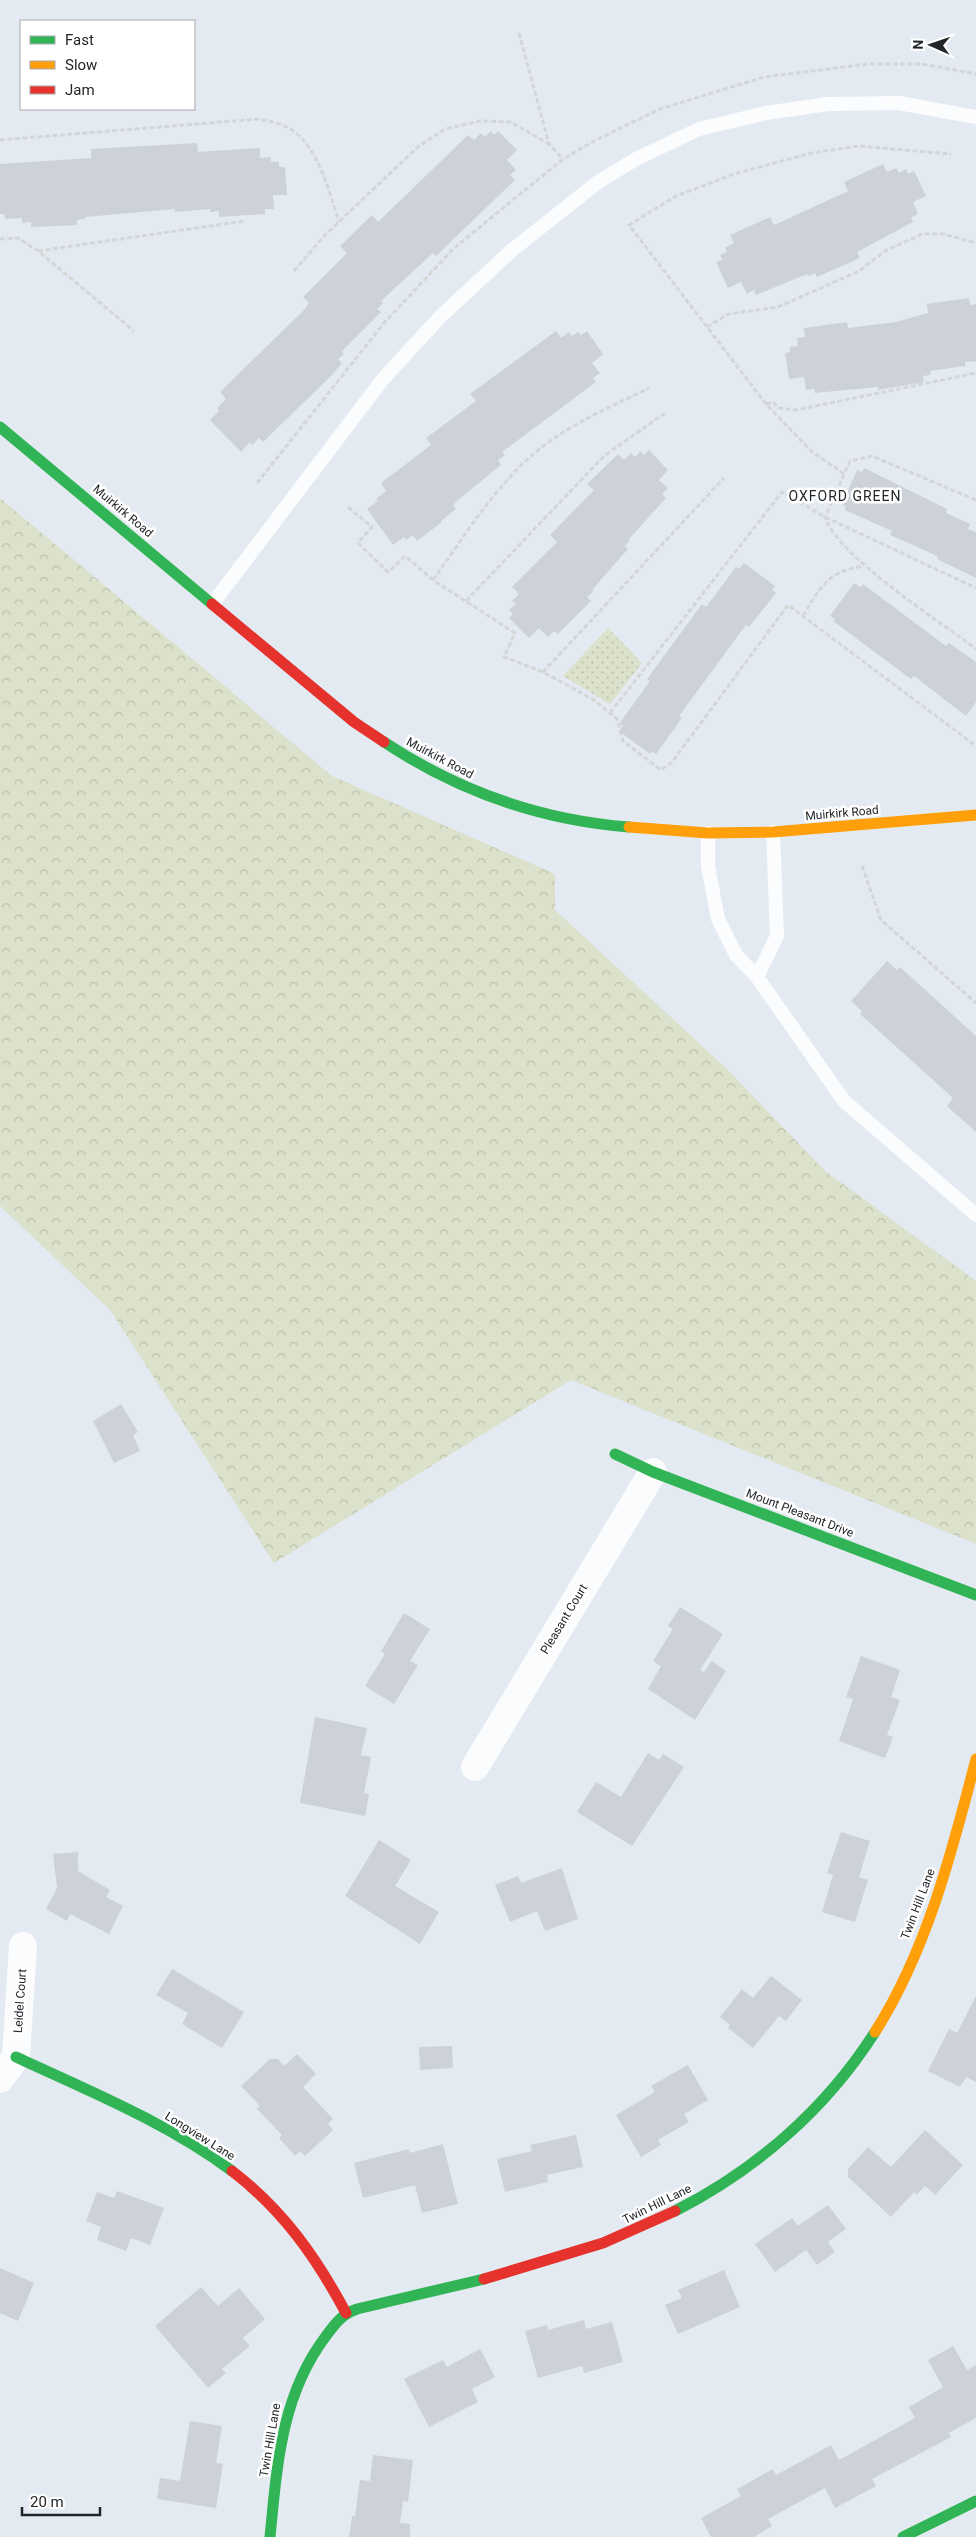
<svg xmlns="http://www.w3.org/2000/svg" width="976" height="2537" viewBox="0 0 976 2537" font-family="Roboto,sans-serif">
  <style>
    .forest { fill: url(#forest-crowns) }
    .park { fill: url(#park-dots) }
    .building { fill: #cdd2d8 }
    .lines { fill: none; stroke-linecap: round; stroke-linejoin: round }
    .path { stroke: #d4d6d8; stroke-width: 3; stroke-dasharray: 5 2.5; stroke-linecap: butt }
    .lane { stroke: #fbfcfd; stroke-width: 14 }
    .street { stroke: #fbfcfd; stroke-width: 28 }
    .fast { stroke: #30b455; stroke-width: 11 }
    .slow { stroke: #ff9f0a; stroke-width: 11 }
    .jam { stroke: #e5322d; stroke-width: 11 }
    .labels { text-anchor: middle; stroke-width: 5; stroke-linejoin: round; paint-order: stroke }
    .street-label { font-size: 12px; fill: #22262a; stroke: #fff }
    .neighbourhood-label { font-size: 14px; letter-spacing: 1px; fill: #22262a; stroke: #fff }
  </style>
  <defs>
    <pattern id="forest-crowns" width="20" height="18" patternUnits="userSpaceOnUse" patternTransform="scale(1.25)"><rect width="20" height="18" fill="#dbe1cb"/><path d="M2 6a3 3 0 1 1 6 0M12 15a3 3 0 1 1 6 0" fill="none" stroke="#bcc1ae"/></pattern>
    <pattern id="park-dots" width="8" height="8" patternUnits="userSpaceOnUse" patternTransform="scale(1.25)"><rect width="8" height="8" fill="#dbe1cb"/><path d="M2 2h.1M6 6h.1" fill="none" stroke="#bcc1ae" stroke-width="1.8" stroke-linecap="round"/></pattern>
  </defs>
  <rect width="100%" height="100%" fill="#e4eaf1"/>
  <path class="forest" d="M 0,498 L 332,776 L 555,874 L 555,910 L 728,1070 L 825,1171 L 976,1281 L 976,1544 L 571,1380 L 274,1563 L 110,1310 L 0,1206 Z"/>
  <path class="park" d="M 608,628 L 642,663 L 610,704 L 563,676 Z"/>
  <path class="building" d="M 491,131 L 494,135 L 498,131 L 517,150 L 507,160 L 516,170 L 510,175 L 515,180 L 436,256 L 433,253 L 381,301 L 383,303 L 377,309 L 381,312 L 342,351 L 344,354 L 338,359 L 342,363 L 330,377 L 263,442 L 259,438 L 252,445 L 250,442 L 241,452 L 210,420 L 219,411 L 217,408 L 226,399 L 220,392 L 303,311 L 309,303 L 303,297 L 347,253 L 340,246 L 372,215 L 378,222 L 468,135 L 474,140 L 481,133 L 485,137 Z
    M 197,143 L 198,152 L 260,148 L 260,158 L 271,157 L 271,162 L 279,162 L 279,167 L 285,167 L 287,195 L 273,195 L 274,209 L 265,209 L 265,214 L 219,217 L 219,211 L 210,212 L 210,209 L 175,212 L 175,209 L 85,217 L 86,219 L 77,220 L 77,225 L 31,227 L 31,222 L 22,223 L 22,218 L 5,219 L 4,214 L 0,214 L 0,164 L 91,158 L 91,149 Z
    M 883,164 L 887,172 L 896,168 L 899,173 L 906,169 L 908,174 L 914,171 L 926,196 L 913,202 L 918,214 L 911,218 L 913,222 L 857,252 L 860,258 L 817,277 L 815,273 L 808,276 L 807,274 L 756,295 L 754,290 L 747,294 L 741,282 L 728,288 L 716,262 L 722,260 L 720,255 L 727,252 L 725,248 L 734,243 L 730,235 L 770,217 L 774,225 L 783,221 L 848,191 L 844,182 Z
    M 969,298 L 970,305 L 976,304 L 976,361 L 965,362 L 965,366 L 930,371 L 931,375 L 923,376 L 924,382 L 878,390 L 878,387 L 815,393 L 814,389 L 806,390 L 804,377 L 789,379 L 785,353 L 790,352 L 790,347 L 798,346 L 797,338 L 805,337 L 804,328 L 847,322 L 848,328 L 896,322 L 928,313 L 927,304 Z
    M 556,331 L 561,338 L 569,332 L 572,336 L 578,332 L 581,335 L 587,331 L 603,354 L 592,363 L 600,373 L 593,378 L 596,382 L 502,452 L 505,455 L 498,460 L 501,465 L 459,499 L 453,505 L 456,509 L 441,521 L 442,522 L 417,541 L 413,535 L 406,540 L 404,537 L 393,545 L 367,509 L 378,501 L 376,499 L 386,491 L 381,483 L 431,445 L 426,438 L 476,401 L 470,394 Z
    M 649,450 L 668,470 L 659,480 L 668,488 L 662,494 L 666,498 L 629,539 L 630,540 L 625,546 L 628,549 L 592,590 L 593,592 L 587,597 L 591,601 L 558,634 L 554,631 L 548,637 L 539,628 L 529,638 L 509,618 L 513,614 L 509,610 L 516,604 L 512,601 L 519,594 L 512,587 L 557,542 L 550,535 L 594,490 L 587,484 L 618,454 L 624,460 L 631,453 L 635,457 L 641,451 L 644,455 Z
    M 864,468 L 947,509 L 946,513 L 970,524 L 968,529 L 976,532 L 976,578 L 937,559 L 938,557 L 933,554 L 890,535 L 892,531 L 845,510 L 846,507 L 842,504 L 857,470 L 862,472 Z
    M 744,563 L 775,586 L 772,590 L 776,593 L 749,627 L 746,625 L 743,629 L 679,716 L 682,718 L 656,754 L 652,751 L 650,754 L 619,731 L 623,726 L 619,724 L 650,681 L 647,679 L 702,604 L 706,607 L 736,567 L 739,569 Z
    M 854,583 L 861,587 L 863,584 L 946,646 L 949,643 L 976,662 L 976,702 L 966,716 L 914,676 L 911,679 L 833,621 L 835,619 L 830,616 Z
    M 887,961 L 897,970 L 900,967 L 976,1036 L 976,1132 L 947,1106 L 953,1098 L 860,1014 L 862,1011 L 851,1001 Z
    M 121,1404 L 138,1432 L 133,1435 L 140,1451 L 114,1463 L 93,1421 Z
    M 680,1607 L 723,1634 L 700,1670 L 704,1672 L 712,1661 L 726,1671 L 695,1720 L 648,1689 L 661,1666 L 653,1661 L 673,1629 L 668,1626 Z
    M 404,1613 L 430,1629 L 410,1661 L 418,1665 L 394,1704 L 365,1686 L 385,1654 L 381,1651 Z
    M 861,1656 L 900,1670 L 891,1697 L 900,1700 L 887,1735 L 893,1737 L 885,1758 L 839,1741 L 853,1699 L 846,1697 Z
    M 315,1717 L 367,1728 L 361,1755 L 371,1757 L 364,1793 L 369,1794 L 365,1816 L 300,1803 Z
    M 648,1753 L 659,1760 L 663,1754 L 684,1767 L 632,1846 L 577,1812 L 596,1782 L 621,1797 Z
    M 841,1832 L 870,1841 L 859,1877 L 868,1880 L 855,1922 L 822,1912 L 833,1875 L 827,1873 Z
    M 379,1840 L 411,1860 L 395,1886 L 439,1912 L 420,1944 L 345,1896 Z
    M 78,1852 L 78,1871 L 110,1890 L 106,1897 L 123,1906 L 109,1934 L 70,1914 L 67,1921 L 46,1909 L 57,1888 L 53,1854 Z
    M 562,1868 L 578,1919 L 545,1931 L 537,1911 L 510,1922 L 495,1885 L 518,1876 L 521,1883 Z
    M 172,1969 L 244,2012 L 222,2048 L 182,2024 L 188,2013 L 156,1995 Z
    M 771,1976 L 802,2000 L 786,2021 L 779,2016 L 753,2048 L 728,2028 L 730,2025 L 720,2017 L 742,1989 L 753,1998 Z
    M 976,1996 L 976,2082 L 966,2077 L 960,2087 L 928,2071 L 949,2029 L 957,2033 Z
    M 452,2046 L 453,2068 L 420,2070 L 419,2047 Z
    M 297,2054 L 316,2074 L 303,2087 L 333,2119 L 328,2124 L 333,2130 L 305,2156 L 300,2151 L 295,2156 L 279,2138 L 282,2135 L 257,2109 L 260,2106 L 241,2086 L 270,2059 L 278,2059 L 284,2066 Z
    M 688,2065 L 708,2100 L 684,2114 L 689,2122 L 658,2140 L 661,2145 L 641,2157 L 616,2115 L 655,2092 L 651,2086 Z
    M 925,2130 L 963,2165 L 935,2195 L 925,2186 L 916,2195 L 914,2192 L 891,2217 L 848,2177 L 848,2169 L 868,2147 L 891,2167 Z
    M 576,2135 L 583,2167 L 547,2175 L 548,2182 L 505,2192 L 497,2159 L 532,2151 L 530,2145 Z
    M 443,2144 L 458,2204 L 422,2213 L 415,2185 L 363,2198 L 354,2163 L 409,2149 L 410,2153 Z
    M 117,2191 L 164,2208 L 150,2245 L 131,2238 L 126,2251 L 97,2240 L 101,2227 L 86,2221 L 97,2192 L 114,2198 Z
    M 828,2205 L 846,2229 L 828,2242 L 835,2252 L 817,2265 L 806,2250 L 775,2272 L 755,2244 L 792,2218 L 798,2226 Z
    M 0,2268 L 34,2283 L 18,2321 L 0,2313 Z
    M 724,2270 L 740,2307 L 678,2334 L 665,2305 L 682,2298 L 678,2290 Z
    M 201,2287 L 218,2306 L 239,2288 L 265,2319 L 243,2338 L 250,2346 L 222,2369 L 226,2373 L 208,2388 L 155,2326 Z
    M 584,2320 L 586,2329 L 612,2322 L 623,2362 L 584,2373 L 582,2366 L 538,2378 L 525,2331 L 547,2325 L 548,2330 Z
    M 953,2346 L 967,2370 L 976,2365 L 976,2418 L 949,2433 L 951,2437 L 872,2479 L 876,2486 L 835,2508 L 825,2488 L 768,2519 L 772,2526 L 754,2537 L 711,2537 L 701,2518 L 741,2496 L 737,2489 L 773,2469 L 776,2475 L 831,2445 L 839,2460 L 915,2418 L 909,2407 L 943,2387 L 928,2360 Z
    M 480,2349 L 495,2377 L 472,2389 L 478,2402 L 429,2427 L 404,2379 L 443,2360 L 447,2367 Z
    M 190,2421 L 222,2426 L 216,2463 L 223,2464 L 216,2508 L 157,2499 L 160,2478 L 180,2481 Z
    M 373,2455 L 413,2460 L 408,2502 L 403,2501 L 400,2523 L 410,2524 L 410,2537 L 349,2537 L 352,2516 L 355,2517 L 360,2480 L 370,2481 Z"/>
  <g class="lines">
    <path class="path" d="M 519,33 L 549,144 L 563,159
      M 0,140 L 258,119 C 266,121 276,122 284,126 C 317,139 329,192 339,222
      M 0,239 L 18,238 L 38,251 L 134,331
      M 38,251 L 245,221
      M 294,271 L 325,235 L 419,146 L 445,129 L 480,121 L 511,122 L 549,144
      M 707,327 L 728,314 L 778,307 L 859,271 L 885,251 L 922,234 L 943,234 L 976,243
      M 766,404 L 773,402 L 779,408 L 796,410 L 976,373
      M 844,474 L 811,451 L 766,404 L 629,225 L 676,196 L 734,174 L 812,153 L 859,146 L 951,154
      M 257,483 L 384,323 L 453,249 L 563,159 L 596,140 L 660,109 L 764,77 L 868,64 L 922,64 L 976,74
      M 976,500 L 872,456 L 850,461 L 825,517 C 837,556 941,622 976,649
      M 348,507 L 372,527 L 358,543 L 388,572 L 405,556 L 433,580 L 515,633 L 504,657 L 543,672 L 594,700 L 617,719 L 623,741 L 661,770 L 672,762 L 788,605 L 976,746
      M 433,580 C 463,538 492,491 530,457 C 565,426 608,408 649,388
      M 466,601 L 604,456 L 665,413
      M 803,616 C 820,587 828,571 864,566
      M 543,672 L 724,478
      M 610,713 L 782,492 L 825,517 L 976,588
      M 862,866 L 881,920 L 976,1003"/>
    <path class="lane" d="M 213,603 L 383,379 L 440,317 L 511,251 L 598,182 L 636,159 L 699,129 L 766,113 L 828,104 L 899,103 L 976,117
      M 708,833 L 708,866 L 718,919 L 736,955 L 757,977 L 844,1101 L 976,1215
      M 757,977 L 777,936 L 773,832"/>
    <path class="street" d="M 475,1767 L 653,1472
      M 0,2079 L 16,2057 L 23,1946"/>
    <path class="fast" d="M 0,427 L 212,604
      M 384,742 C 458,791 540,820 629,827
      M 615,1454 L 653,1472 L 976,1595
      M 16,2057 C 89,2091 166,2122 232,2171
      M 675,2211 C 756,2170 826,2109 875,2032
      M 270,2537 C 277,2466 281,2395 326,2336 C 335,2324 342,2314 357,2309 L 484,2279
      M 903,2537 L 976,2501"/>
    <path class="slow" d="M 629,827 L 708,833 L 773,832 L 976,815
      M 875,2032 C 927,1950 952,1852 976,1759"/>
    <path class="jam" d="M 212,604 L 354,722 L 384,742
      M 232,2171 C 283,2210 316,2257 346,2313
      M 484,2279 L 603,2243 L 675,2211"/>
  </g>
  <g class="labels">
    <g class="street-label">
      <text transform="translate(123 511) rotate(40)" y="4">Muirkirk Road</text>
      <text transform="translate(440 758) rotate(28)" y="4">Muirkirk Road</text>
      <text transform="translate(842 813) rotate(-5)" y="4">Muirkirk Road</text>
      <text transform="translate(800 1513) rotate(21)" y="4">Mount Pleasant Drive</text>
      <text transform="translate(564 1619) rotate(-59)" y="4">Pleasant Court</text>
      <text transform="translate(918 1904) rotate(-69)" y="4">Twin Hill Lane</text>
      <text transform="translate(20 2001) rotate(-86)" y="4">Leidel Court</text>
      <text transform="translate(200 2136) rotate(32)" y="4">Longview Lane</text>
      <text transform="translate(657 2204) rotate(-26)" y="4">Twin Hill Lane</text>
      <text transform="translate(270 2440) rotate(-80)" y="4">Twin Hill Lane</text>
    </g>
    <g class="neighbourhood-label">
      <text x="845" y="501">OXFORD GREEN</text>
    </g>
  </g>
  <rect x="20" y="20" width="175" height="90" fill="#ffffff" stroke="#a7a8aa"/>
  <rect x="30" y="36" width="25" height="8" fill="#30b455" stroke="#a7a8aa"/>
  <text x="65" y="45" font-size="15" fill="#22262a">Fast</text>
  <rect x="30" y="61" width="25" height="8" fill="#ff9f0a" stroke="#a7a8aa"/>
  <text x="65" y="70" font-size="15" fill="#22262a">Slow</text>
  <rect x="30" y="86" width="25" height="8" fill="#e5322d" stroke="#a7a8aa"/>
  <text x="65" y="95" font-size="15" fill="#22262a">Jam</text>
  <g transform="translate(931 45) rotate(272)" stroke="#ffffff" stroke-width="4" paint-order="stroke">
  <path d="M0-4L9 19L0 12L-9 19Z" fill="#22262a"/>
  <text y="-8" font-size="14" font-weight="bold" text-anchor="middle" fill="#22262a">N</text>
  </g>
  <path d="M22 2507v8h78v-8" fill="none" stroke="#22262a" stroke-width="2.5"/>
  <text x="30" y="2507" font-size="15" fill="#22262a" stroke="#ffffff" stroke-width="4" paint-order="stroke">20 m</text>
</svg>
